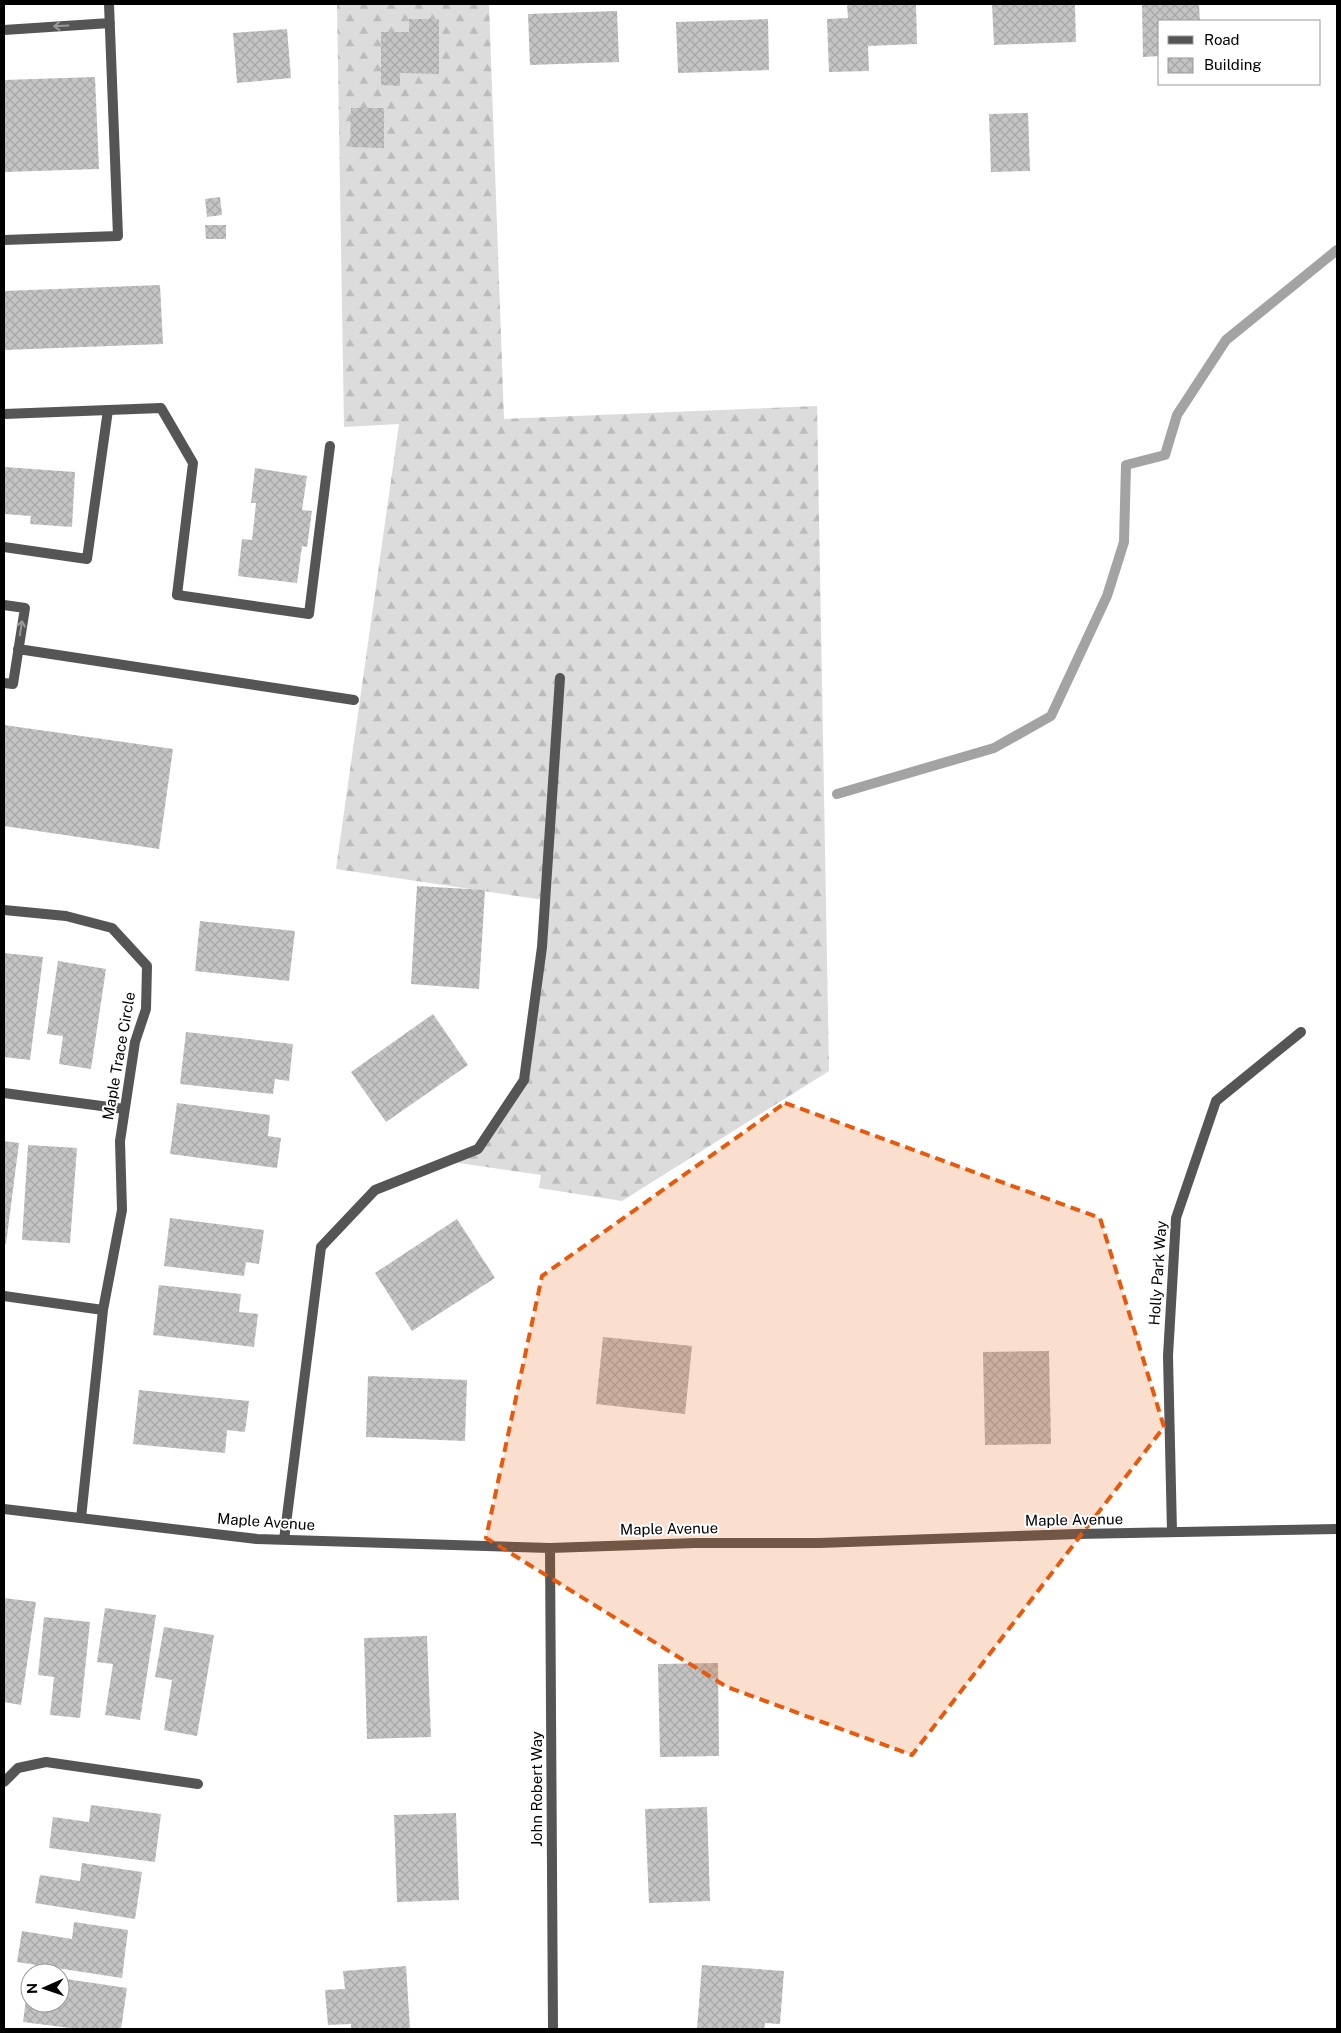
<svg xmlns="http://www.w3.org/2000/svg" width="1341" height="2033" viewBox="0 0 1341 2033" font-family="'Public Sans',sans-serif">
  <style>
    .forest { fill: url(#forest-firs) }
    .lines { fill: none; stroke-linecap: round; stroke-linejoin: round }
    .stream { stroke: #a3a3a3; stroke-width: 10 }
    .building { fill: url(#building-cross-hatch) }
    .service { stroke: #555; stroke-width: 10 }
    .minor { stroke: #555; stroke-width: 10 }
    .oneway { stroke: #999 }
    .marked { fill: #e8590c; fill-opacity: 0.2; stroke: #e8590c; stroke-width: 4; stroke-dasharray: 10 6; stroke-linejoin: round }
    .labels { text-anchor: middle; stroke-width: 4; stroke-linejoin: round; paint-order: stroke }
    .street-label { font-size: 15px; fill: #000; stroke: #fff }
  </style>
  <defs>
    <pattern id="forest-firs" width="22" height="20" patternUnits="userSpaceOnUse" patternTransform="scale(1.25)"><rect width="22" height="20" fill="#dcdcdc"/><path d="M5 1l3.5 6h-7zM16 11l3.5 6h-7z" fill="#bbb"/></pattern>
    <pattern id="building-cross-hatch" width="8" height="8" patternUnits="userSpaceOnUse" patternTransform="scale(1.25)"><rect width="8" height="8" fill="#c4c4c4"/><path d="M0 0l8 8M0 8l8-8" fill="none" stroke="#a7a7a7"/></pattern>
  </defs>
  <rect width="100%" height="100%" fill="#fff"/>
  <path class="forest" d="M 337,4 L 489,4 L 504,419 L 817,406 L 829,1071 L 622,1201 L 539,1188 L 541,1175 L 452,1162 L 479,1142 L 520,1083 L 544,900 L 336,869 L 399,424 L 344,427 Z"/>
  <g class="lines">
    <path class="stream" d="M 837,794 L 994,748 L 1051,716 L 1107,596 L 1124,542 L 1126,465 L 1165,455 L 1177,415 L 1226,340 L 1337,250"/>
  </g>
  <path class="building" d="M 847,4 L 916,4 L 917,44 L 868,46 L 869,71 L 829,72 L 827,19 L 848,18 Z
    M 992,4 L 1075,4 L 1076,42 L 994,45 Z
    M 1142,4 L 1199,4 L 1200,21 L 1160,21 L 1160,56 L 1143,57 Z
    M 617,11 L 619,62 L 530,65 L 528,14 Z
    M 409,19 L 439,19 L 439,74 L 400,73 L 400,86 L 381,85 L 381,32 L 409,32 Z
    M 768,19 L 769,70 L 678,73 L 676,22 Z
    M 287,29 L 291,78 L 237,83 L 233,33 Z
    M 95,77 L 99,169 L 4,172 L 4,80 Z
    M 351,108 L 384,108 L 384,148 L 350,147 Z
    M 1028,113 L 1030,171 L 991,172 L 989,114 Z
    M 220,197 L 222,215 L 207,217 L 205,199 Z
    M 205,225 L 226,225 L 226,239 L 206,239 Z
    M 160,285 L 163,344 L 4,350 L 4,291 Z
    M 4,467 L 75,472 L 72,527 L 30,524 L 31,516 L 4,514 Z
    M 255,468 L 307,476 L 302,510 L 312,511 L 307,547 L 302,546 L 297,583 L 238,576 L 242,539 L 252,540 L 256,503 L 251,503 Z
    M 4,725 L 173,749 L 159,849 L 4,826 Z
    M 417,886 L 485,890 L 479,989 L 411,984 Z
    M 200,921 L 295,931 L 289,981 L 195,971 Z
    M 4,953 L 43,957 L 30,1060 L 4,1057 Z
    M 58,961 L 106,969 L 91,1069 L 59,1064 L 63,1036 L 47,1034 Z
    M 433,1014 L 468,1065 L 386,1122 L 351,1072 Z
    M 186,1032 L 293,1044 L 289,1081 L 275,1079 L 273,1094 L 180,1084 Z
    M 177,1103 L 270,1115 L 268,1136 L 281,1138 L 277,1168 L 170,1154 Z
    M 4,1141 L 19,1143 L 6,1244 L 4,1243 Z
    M 28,1145 L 77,1148 L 70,1243 L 22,1240 Z
    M 170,1218 L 264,1230 L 259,1264 L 246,1262 L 244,1276 L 164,1266 Z
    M 457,1219 L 495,1278 L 412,1331 L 375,1273 Z
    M 159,1285 L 241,1294 L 239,1312 L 258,1314 L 254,1347 L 153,1335 Z
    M 603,1337 L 692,1346 L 685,1414 L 596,1404 Z
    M 1049,1351 L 1051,1444 L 985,1445 L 983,1352 Z
    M 368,1376 L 467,1380 L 465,1441 L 366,1437 Z
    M 139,1390 L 249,1401 L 245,1432 L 227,1430 L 225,1453 L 133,1444 Z
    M 4,1598 L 36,1602 L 21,1705 L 4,1702 Z
    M 105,1608 L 156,1615 L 140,1720 L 105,1715 L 113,1664 L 97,1662 Z
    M 44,1617 L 90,1622 L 80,1718 L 50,1715 L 54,1677 L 38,1675 Z
    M 164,1627 L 214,1635 L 197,1736 L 164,1730 L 172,1680 L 155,1677 Z
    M 427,1636 L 431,1737 L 367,1739 L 364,1638 Z
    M 718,1663 L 719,1756 L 660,1757 L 658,1664 Z
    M 91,1805 L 161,1814 L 155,1862 L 49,1848 L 53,1817 L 89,1822 Z
    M 707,1807 L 710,1901 L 649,1903 L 645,1809 Z
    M 456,1813 L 459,1900 L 397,1902 L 394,1815 Z
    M 82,1863 L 142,1872 L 135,1919 L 35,1903 L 40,1875 L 80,1881 Z
    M 74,1922 L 128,1930 L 122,1978 L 17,1962 L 22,1931 L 72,1939 Z
    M 702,1965 L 784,1971 L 780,2024 L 765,2023 L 764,2029 L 697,2029 Z
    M 406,1966 L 410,2029 L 351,2029 L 351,2024 L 328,2025 L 325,1990 L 345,1989 L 343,1971 Z
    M 66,1979 L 127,1988 L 121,2029 L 78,2029 L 23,2022 L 27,1992 L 30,1992 L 30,2003 L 60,2003 L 60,1996 L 64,1997 Z"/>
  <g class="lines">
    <path class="service" d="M 4,30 L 110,23
      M 4,240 L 118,236 L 109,4
      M 4,547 L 87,559 L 108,410
      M 177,595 L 309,614 L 330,446
      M 4,605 L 25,608 L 13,684 L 4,683
      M 18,649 L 354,700"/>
    <path class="minor" d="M 4,414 L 161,408 L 193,463 L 177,595
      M 4,910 L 66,916 L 112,928 L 147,966 L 146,1009 L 135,1042 L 120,1141 L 122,1210 L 103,1310 L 81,1518
      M 4,1093 L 124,1109
      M 4,1296 L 103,1310
      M 4,1509 L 257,1539 L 550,1548 L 695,1543 L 819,1543 L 1077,1534 L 1337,1529
      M 1172,1532 L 1168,1356 L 1176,1218 L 1216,1101 L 1301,1032
      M 284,1540 L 321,1247 L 375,1190 L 478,1149 L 524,1080 L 542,947 L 560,678
      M 550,1548 L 553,2029
      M 4,1782 L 18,1768 L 46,1762 L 198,1784"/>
  </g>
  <defs><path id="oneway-shaft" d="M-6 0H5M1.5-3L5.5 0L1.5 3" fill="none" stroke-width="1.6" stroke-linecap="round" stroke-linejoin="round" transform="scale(1.25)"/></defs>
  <g class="oneway">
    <use href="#oneway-shaft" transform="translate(61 26) rotate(177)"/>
    <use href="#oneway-shaft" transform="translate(21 628) rotate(-81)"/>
  </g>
  <path class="marked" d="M 785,1103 L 1100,1218 L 1164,1427 L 912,1755 L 727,1687 L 486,1538 L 542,1276 Z"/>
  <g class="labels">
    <g class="street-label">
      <text transform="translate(119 1056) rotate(-80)" y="5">Maple Trace Circle</text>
      <text transform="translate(1158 1273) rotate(-86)" y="5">Holly Park Way</text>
      <text transform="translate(1074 1520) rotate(-1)" y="5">Maple Avenue</text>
      <text transform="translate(266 1522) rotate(4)" y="5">Maple Avenue</text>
      <text transform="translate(669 1529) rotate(-1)" y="5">Maple Avenue</text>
      <text transform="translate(537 1789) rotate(-90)" y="5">John Robert Way</text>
    </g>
  </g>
  <rect width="1341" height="2033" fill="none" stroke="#000000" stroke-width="10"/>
  <rect x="1158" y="20" width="162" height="65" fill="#ffffff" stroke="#999999"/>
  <rect x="1168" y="36" width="25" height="8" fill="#555555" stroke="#999999"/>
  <text x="1204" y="45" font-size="15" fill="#000000">Road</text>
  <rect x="1168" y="58" width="25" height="15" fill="url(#building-cross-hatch)" stroke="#999999"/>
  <text x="1204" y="70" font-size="15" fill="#000000">Building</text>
  <g transform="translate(45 1988) rotate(268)"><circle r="24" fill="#ffffff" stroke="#999999"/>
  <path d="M0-4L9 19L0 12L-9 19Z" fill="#000000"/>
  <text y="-8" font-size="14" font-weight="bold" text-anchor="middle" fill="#000000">N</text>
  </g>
</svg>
